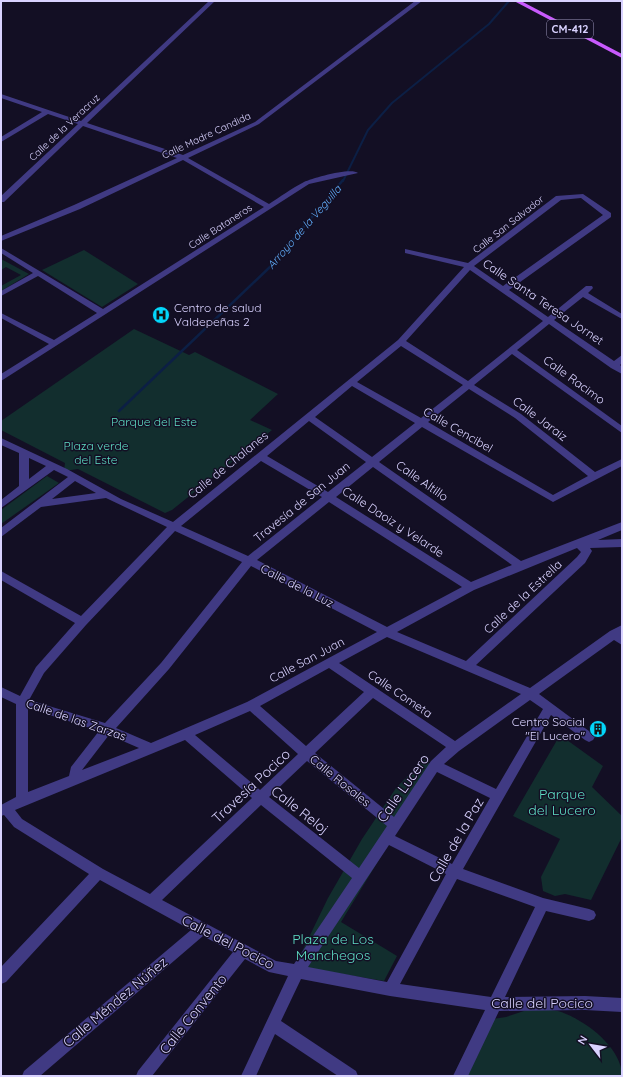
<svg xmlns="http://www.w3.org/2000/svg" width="623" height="1077" viewBox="0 0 623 1077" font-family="Quicksand,sans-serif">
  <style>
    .green { fill: #122e2e }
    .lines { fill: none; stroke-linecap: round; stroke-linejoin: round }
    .stream-far1 { stroke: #0c1f45; stroke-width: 2 }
    .stream { stroke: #0c1f45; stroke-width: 2.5 }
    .minor { fill: #403a83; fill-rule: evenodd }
    .primary { fill: #c85afd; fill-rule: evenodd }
    .labels { text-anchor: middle; stroke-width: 3; stroke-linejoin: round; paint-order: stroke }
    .far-street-label { font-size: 10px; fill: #d9d2ff; stroke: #130f24 }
    .shield { fill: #130f24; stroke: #9e98bd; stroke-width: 1 }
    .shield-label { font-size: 11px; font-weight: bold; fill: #d9d2ff }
    .far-water-label { font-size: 11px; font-style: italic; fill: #61aefd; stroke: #130f24 }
    .street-label { font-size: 12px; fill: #d9d2ff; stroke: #130f24 }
    .poi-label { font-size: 12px; fill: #d9d2ff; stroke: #130f24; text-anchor: start }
    .park-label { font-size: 12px; fill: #5edec4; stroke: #130f24 }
    .near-street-label { font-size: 14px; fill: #d9d2ff; stroke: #130f24 }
    .near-park-label { font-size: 14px; fill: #5edec4; stroke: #130f24 }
  </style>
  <rect width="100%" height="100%" fill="#130f24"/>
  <path class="green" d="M 84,250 L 138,284 L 102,307 L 42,270 Z
    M 1,259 L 29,274 L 1,291 L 1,286 L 21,275 L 6,267 L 1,270 Z
    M 134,329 L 189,355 L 195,352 L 278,394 L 250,420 L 272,430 L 172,510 L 165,513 L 78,469 L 64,471 L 65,463 L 1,430 L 1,421 Z
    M 47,476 L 59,483 L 1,524 L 1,510 Z
    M 560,735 L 603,766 L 592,787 L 622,816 L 622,837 L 591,900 L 565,894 L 555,896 L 543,891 L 541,877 L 560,839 L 513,816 Z
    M 424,759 L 435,768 L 341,922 L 397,956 L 384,981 L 295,966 L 328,898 L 362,839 L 396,788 Z
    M 530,1009 C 539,1010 549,1009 558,1011 C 584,1019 622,1047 622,1076 L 462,1076 L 486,1020 L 506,1017 Z"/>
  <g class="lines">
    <path class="stream-far1" d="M 343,181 L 368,130 L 392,103 L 489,24 L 509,1"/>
    <path class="stream" d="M 119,411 L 271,266 L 343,180"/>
    <path class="minor" d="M 209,1 L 215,1 L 87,123 L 183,155 L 255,122 L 415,1 L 422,1 L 259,124 L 188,158 L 269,204 C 280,197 292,188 304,182 C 313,178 351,167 358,173 L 309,184 L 1,381 L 1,374 L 49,344 L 1,318 L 1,313 L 54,340 L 97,313 L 38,276 L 1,296 L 1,291 L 33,273 L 1,253 L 1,248 L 103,309 L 264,207 L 183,160 L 80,209 L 1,241 L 1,236 L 74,205 L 177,158 L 83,126 L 4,202 L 1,202 L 1,196 L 78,124 L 48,114 L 1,142 L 1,137 L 42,112 L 1,98 L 1,94 L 81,121 Z
      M 583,194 L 611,213 L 611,217 L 509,290 L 548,317 L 586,286 L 592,286 L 593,288 L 588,293 L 622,314 L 622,319 L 583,297 L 554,320 L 614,361 L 622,355 L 622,363 L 620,365 L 622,367 L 622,374 L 611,368 L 549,324 L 517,350 L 622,426 L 622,433 L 512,354 L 474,385 L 521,414 L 595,472 L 622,459 L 622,466 L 553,502 L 422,427 L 379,462 L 521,561 L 622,522 L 622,530 L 598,540 L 622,539 L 622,547 L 590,548 L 592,551 L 585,563 L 476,665 L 530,688 L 610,631 L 622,625 L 622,645 L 614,640 L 539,694 L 593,734 L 595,737 L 593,740 L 589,742 L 585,740 L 551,715 L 463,869 L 543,898 L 589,909 L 594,911 L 596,915 L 594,919 L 589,921 L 546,911 L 505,997 L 585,996 L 622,998 L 622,1012 L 585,1010 L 499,1011 L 468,1076 L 453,1076 L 485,1010 L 390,996 L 301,979 L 281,1021 L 356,1071 L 358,1076 L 338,1076 L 275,1034 L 256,1076 L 241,1076 L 288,976 L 269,972 L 245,959 L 152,1076 L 136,1076 L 138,1071 L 233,952 L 203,936 L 40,1076 L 22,1076 L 24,1071 L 191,930 L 100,880 L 6,982 L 1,984 L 1,967 L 89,874 L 14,827 L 4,815 L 1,816 L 1,805 L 16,797 L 16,704 L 1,697 L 1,687 L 20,696 L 36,667 L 75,623 L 1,580 L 1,571 L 81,616 L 167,527 L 106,498 L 41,507 L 1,537 L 1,528 L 68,477 L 54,470 L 1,508 L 1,500 L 19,486 L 19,453 L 1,445 L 1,438 L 67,469 L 121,499 L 173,522 L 398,340 L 464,267 L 405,253 L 405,249 L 468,263 L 556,196 ZM 581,198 L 603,215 L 503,286 L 474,266 L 561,200 ZM 470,270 L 543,321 L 468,381 L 406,341 ZM 401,346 L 463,385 L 421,418 L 357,382 ZM 352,386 L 415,423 L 372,457 L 315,417 ZM 469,389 L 515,418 L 588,476 L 553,495 L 428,422 ZM 309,421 L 366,462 L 328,492 L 267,456 ZM 29,458 L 46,466 L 29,479 ZM 261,461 L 322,497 L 248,556 L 181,526 ZM 373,467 L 512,565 L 471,582 L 336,497 ZM 75,481 L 96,493 L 52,499 ZM 329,502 L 462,587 L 387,627 L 257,560 ZM 175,531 L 242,562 L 161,663 L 105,723 L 29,700 L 44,673 L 86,625 ZM 577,548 L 581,552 L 577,557 L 466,661 L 397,632 L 474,590 ZM 251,566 L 377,632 L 247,702 L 151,743 L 116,728 L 169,669 ZM 387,637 L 521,694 L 455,741 L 339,663 ZM 329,668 L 364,692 L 306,746 L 260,706 ZM 373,698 L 446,747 L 431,761 L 394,817 L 315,753 ZM 530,700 L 543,709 L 496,789 L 444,764 L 459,751 ZM 28,708 L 99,731 L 71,767 L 69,776 L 28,792 ZM 250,711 L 298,754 L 260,790 L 195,735 ZM 109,735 L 139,748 L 82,770 ZM 185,740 L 252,798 L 150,894 L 103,869 L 22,819 L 15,810 ZM 307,761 L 387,826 L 359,868 L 269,797 ZM 437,772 L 490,798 L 452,864 L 395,836 ZM 261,805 L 352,878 L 294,964 L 276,961 L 162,900 ZM 389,845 L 446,874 L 387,982 L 308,967 ZM 457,879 L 535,907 L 491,997 L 400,984 Z"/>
    <path class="primary" d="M 514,1 L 521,1 L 622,54 L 622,58 Z"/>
  </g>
  <defs>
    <g id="hospital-disc" transform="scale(0.9)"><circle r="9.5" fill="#03d6fa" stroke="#130f24"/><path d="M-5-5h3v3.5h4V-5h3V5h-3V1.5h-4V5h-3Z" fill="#111"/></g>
    <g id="building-disc" transform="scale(0.9)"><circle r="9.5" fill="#03d6fa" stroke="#130f24"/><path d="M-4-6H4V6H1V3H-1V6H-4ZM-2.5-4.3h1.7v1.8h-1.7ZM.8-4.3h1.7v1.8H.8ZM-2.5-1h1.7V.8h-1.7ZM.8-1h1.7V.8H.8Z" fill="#111"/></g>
  </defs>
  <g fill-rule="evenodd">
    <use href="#hospital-disc" x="161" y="315"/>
    <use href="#building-disc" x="598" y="729"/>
  </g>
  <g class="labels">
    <g class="far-street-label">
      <text transform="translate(64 127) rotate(-43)" y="4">Calle de la Veracruz</text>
      <text transform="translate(206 135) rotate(-25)" y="4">Calle Madre Candida</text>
      <text transform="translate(508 224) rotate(-38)" y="4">Calle San Salvador</text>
      <text transform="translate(220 226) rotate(-33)" y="4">Calle Bataneros</text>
    </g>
    <rect class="shield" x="547" y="20" width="46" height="18" rx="3"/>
    <g class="shield-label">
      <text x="570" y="33">CM-412</text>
    </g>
    <g class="far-water-label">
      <text transform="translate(304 227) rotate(-49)" y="4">Arroyo de la Veguilla</text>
    </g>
    <g class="street-label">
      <text transform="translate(543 302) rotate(34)" y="4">Calle Santa Teresa Jornet</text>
      <text transform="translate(574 380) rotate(36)" y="4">Calle Racimo</text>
      <text transform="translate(540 419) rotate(37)" y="4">Calle Jaraiz</text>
      <text transform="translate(458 430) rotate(30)" y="4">Calle Cencibel</text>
      <text transform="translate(228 465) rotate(-39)" y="4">Calle de Chalanes</text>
      <text transform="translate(422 481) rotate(35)" y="4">Calle Altillo</text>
      <text transform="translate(302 502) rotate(-39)" y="4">Travesía de San Juan</text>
      <text transform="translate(393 522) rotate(33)" y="4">Calle Daoiz y Velarde</text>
      <text transform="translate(297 586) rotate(27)" y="4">Calle de la Luz</text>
      <text transform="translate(523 597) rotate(-43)" y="4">Calle de la Estrella</text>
      <text transform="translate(307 660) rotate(-28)" y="4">Calle San Juan</text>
      <text transform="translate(400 694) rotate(34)" y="4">Calle Cometa</text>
      <text transform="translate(76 720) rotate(19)" y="4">Calle de las Zarzas</text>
      <text transform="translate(340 781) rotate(39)" y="4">Calle Rosales</text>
    </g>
    <g class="poi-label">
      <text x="174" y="312">Centro de salud<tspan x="174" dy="14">Valdepeñas 2</tspan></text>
      <text x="585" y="726" text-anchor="end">Centro Social<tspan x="585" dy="14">"El Lucero"</tspan></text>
    </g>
    <g class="park-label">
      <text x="154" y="426">Parque del Este</text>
      <text x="96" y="450">Plaza verde<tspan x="96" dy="14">del Este</tspan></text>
    </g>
    <g class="near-street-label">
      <text transform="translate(251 786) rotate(-43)" y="5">Travesía Pocico</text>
      <text transform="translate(403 788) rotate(-55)" y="5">Calle Lucero</text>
      <text transform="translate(300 810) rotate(38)" y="5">Calle Reloj</text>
      <text transform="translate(456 840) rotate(-60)" y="5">Calle de la Paz</text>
      <text transform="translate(228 942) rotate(27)" y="5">Calle del Pocico</text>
      <text transform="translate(115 1002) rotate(-40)" y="5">Calle Méndez Núñez</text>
      <text x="542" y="1008">Calle del Pocico</text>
      <text transform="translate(193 1014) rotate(-51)" y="5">Calle Convento</text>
    </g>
    <g class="near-park-label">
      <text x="562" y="799">Parque<tspan x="562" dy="16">del Lucero</tspan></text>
      <text x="333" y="944">Plaza de Los<tspan x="333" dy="16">Manchegos</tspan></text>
    </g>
  </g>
  <rect width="623" height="1077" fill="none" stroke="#d9d2ff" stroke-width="4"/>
  <g transform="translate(591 1045) rotate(301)" stroke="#130f24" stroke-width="3" paint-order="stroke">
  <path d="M0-3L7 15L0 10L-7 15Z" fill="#d9d2ff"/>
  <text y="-6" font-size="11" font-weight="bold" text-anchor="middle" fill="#d9d2ff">N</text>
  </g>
</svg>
